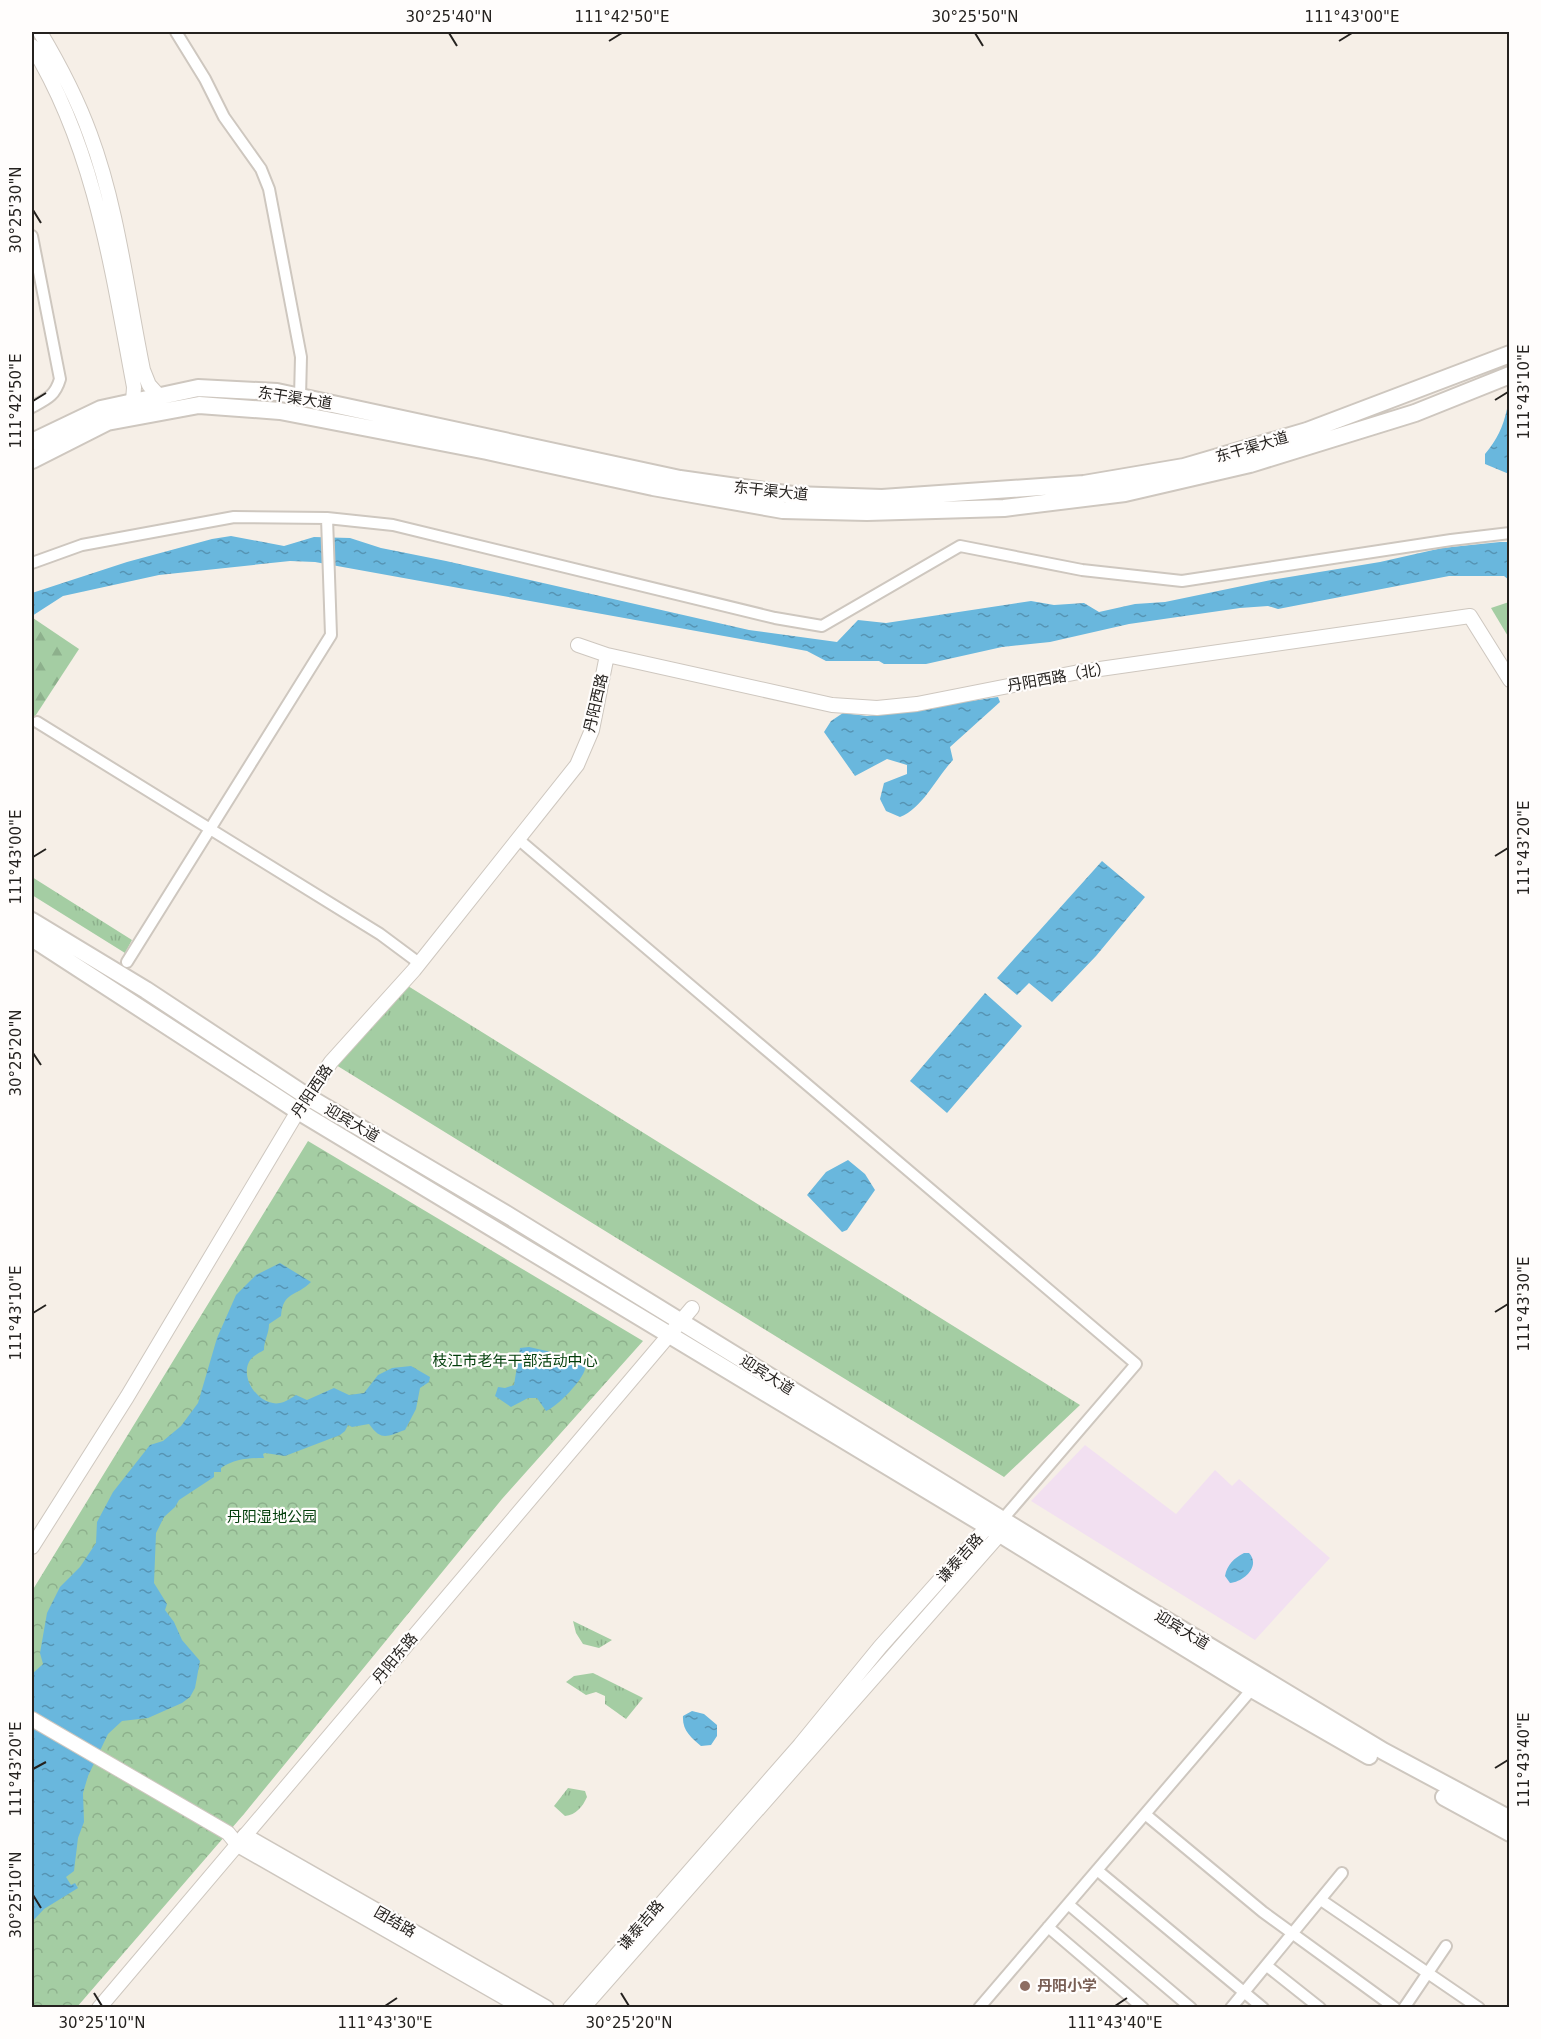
<svg xmlns="http://www.w3.org/2000/svg" width="1541" height="2039" viewBox="0 0 1541 2039" font-family="'DejaVu Sans','Noto Sans SC',sans-serif">
  <style>
    .commercial { fill: #f2e0f1 }
    .grass { fill: url(#grass-tufts) }
    .forest { fill: url(#forest-firs) }
    .park { fill: url(#park-crowns) }
    .garden { fill: #a4cda3 }
    .water { fill: url(#water-ripples) }
    .lines { fill: none; stroke-linecap: round; stroke-linejoin: round }
    .minor-casing { stroke: #cec7bf; stroke-width: 14 }
    .tertiary-casing { stroke: #cec7bf; stroke-width: 16 }
    .secondary-casing { stroke: #cec7bf; stroke-width: 18 }
    .primary-casing { stroke: #cec7bf; stroke-width: 20 }
    .minor { stroke: #fff; stroke-width: 10 }
    .tertiary { stroke: #fff; stroke-width: 14 }
    .secondary { stroke: #fff; stroke-width: 15 }
    .primary { stroke: #fff; stroke-width: 16 }
    .ticks { fill: none; stroke: #25221f; stroke-width: 2 }
    .education-dot { fill: #8d6e63; stroke: #fffdfc; stroke-width: 2 }
    .labels { text-anchor: middle; stroke-width: 4.5; stroke-linejoin: round; paint-order: stroke }
    .street-label { font-size: 15px; fill: #25221f; stroke: #fffdfc }
    .park-label { font-size: 15px; fill: #013d09; stroke: #fffdfc }
    .education-label { font-size: 15px; font-weight: bold; fill: #785e54; stroke: #fffdfc; text-anchor: start }
    .neatline { fill: none; stroke: #25221f; stroke-width: 2 }
    .ticks-label { font-size: 15px; text-anchor: middle; fill: #25221f }
  </style>
  <defs>
    <pattern id="grass-tufts" width="24" height="20" patternUnits="userSpaceOnUse" patternTransform="scale(1.5)"><rect width="24" height="20" fill="#a4cda3"/><path d="M3 7l-1-3M5 7V3M7 7l1-3M15 17l-1-3M17 17v-4M19 17l1-3" fill="none" stroke="#8db08c"/></pattern>
    <pattern id="forest-firs" width="22" height="20" patternUnits="userSpaceOnUse" patternTransform="scale(1.5)"><rect width="22" height="20" fill="#a4cda3"/><path d="M5 1l3.5 6h-7zM16 11l3.5 6h-7z" fill="#8db08c"/></pattern>
    <pattern id="park-crowns" width="20" height="18" patternUnits="userSpaceOnUse" patternTransform="scale(1.5)"><rect width="20" height="18" fill="#a4cda3"/><path d="M2 6a3 3 0 1 1 6 0M12 15a3 3 0 1 1 6 0" fill="none" stroke="#8db08c"/></pattern>
    <pattern id="water-ripples" width="26" height="14" patternUnits="userSpaceOnUse" patternTransform="scale(1.5)"><rect width="26" height="14" fill="#69b7dd"/><path d="M2 4q2-2 4 0t4 0M15 11q2-2 4 0t4 0" fill="none" stroke="#5694b3"/></pattern>
  </defs>
  <rect width="100%" height="100%" fill="#f6efe7"/>
  <path class="commercial" d="M 1085,1445 L 1176,1514 L 1215,1470 L 1232,1486 L 1239,1479 L 1330,1558 L 1255,1640 L 1031,1501 Z"/>
  <path class="grass" d="M 32,877 L 132,940 L 125,953 L 32,895 Z
    M 408,986 L 1080,1405 L 1004,1477 L 336,1065 Z
    M 573,1621 L 612,1640 L 599,1648 L 583,1644 L 576,1633 Z
    M 593,1673 L 643,1698 L 626,1719 L 605,1704 L 605,1696 L 596,1692 L 586,1695 L 566,1682 L 574,1676 Z
    M 568,1788 L 585,1791 L 587,1797 C 583,1806 576,1815 565,1816 L 554,1806 Z"/>
  <path class="forest" d="M 33,618 L 79,649 L 32,721 L 32,621 Z"/>
  <path class="park" d="M 308,1141 L 643,1341 L 502,1499 L 244,1814 L 77,2007 L 32,2007 L 32,1591 Z"/>
  <path class="garden" d="M 1509,602 L 1510,602 L 1509,638 L 1491,608 Z"/>
  <path class="water" d="M 1507,409 L 1509,409 L 1509,474 L 1485,464 L 1485,454 C 1497,440 1503,427 1507,409 Z
    M 231,536 L 284,546 L 314,537 L 350,538 L 381,548 L 446,561 L 749,630 L 837,642 L 858,620 L 886,623 L 1031,601 L 1054,605 L 1084,603 L 1099,612 L 1135,604 L 1165,602 L 1271,580 L 1380,562 L 1442,548 L 1500,542 L 1510,542 L 1509,580 L 1504,576 L 1449,576 L 1278,609 L 1268,606 L 1240,608 L 1129,624 L 1050,642 L 1002,647 L 926,664 L 884,664 L 879,661 L 826,661 L 807,651 L 315,562 L 290,561 L 159,575 L 63,596 L 32,616 L 32,593 L 127,562 L 212,539 Z
    M 998,697 L 1000,702 L 950,747 L 953,760 C 936,778 923,808 900,817 L 886,811 L 880,799 L 884,783 L 907,774 L 907,765 L 887,759 L 855,776 L 824,732 L 831,721 L 843,713 L 867,716 Z
    M 1102,861 L 1145,897 L 1096,956 L 1052,1002 L 1029,983 L 1017,995 L 997,978 Z
    M 985,993 L 1022,1026 L 947,1113 L 910,1081 Z
    M 848,1160 L 865,1174 L 875,1190 L 847,1230 L 842,1232 L 807,1195 L 826,1172 Z
    M 280,1263 L 311,1282 C 296,1297 283,1291 281,1316 L 269,1324 C 269,1334 264,1340 264,1350 C 259,1353 252,1356 249,1362 C 240,1379 260,1407 280,1403 C 286,1402 291,1398 296,1395 L 307,1400 L 334,1388 L 349,1395 L 364,1393 L 378,1375 L 392,1368 L 411,1366 L 430,1377 L 429,1382 L 420,1388 L 416,1409 L 405,1430 C 387,1436 382,1442 369,1424 L 352,1427 L 348,1425 L 345,1431 L 340,1435 L 285,1456 L 265,1453 L 263,1454 L 264,1458 C 248,1458 235,1459 221,1468 L 221,1472 L 214,1472 L 214,1477 L 179,1500 L 175,1507 L 164,1517 L 156,1533 L 154,1583 L 167,1604 L 165,1610 L 174,1622 L 182,1640 L 200,1661 L 195,1688 L 190,1697 L 182,1703 L 148,1718 L 122,1721 L 108,1734 L 88,1776 L 83,1793 L 84,1822 L 78,1838 L 74,1871 L 66,1877 L 71,1885 L 75,1883 L 78,1888 L 44,1909 L 32,1922 L 32,1674 L 43,1664 L 40,1653 L 47,1613 L 60,1587 L 80,1567 L 96,1543 L 97,1522 L 113,1492 L 150,1445 L 163,1441 L 181,1426 L 198,1403 L 217,1338 L 236,1295 L 256,1275 Z
    M 529,1347 L 578,1358 L 583,1359 C 584,1363 585,1365 585,1369 C 583,1380 557,1407 546,1411 L 537,1398 L 528,1398 L 511,1407 L 495,1396 L 498,1387 L 505,1388 L 514,1385 L 520,1348 Z
    M 1244,1553 L 1249,1553 C 1261,1566 1244,1582 1230,1583 L 1225,1576 C 1227,1565 1234,1558 1244,1553 Z
    M 692,1711 L 704,1714 L 717,1725 L 717,1736 L 711,1745 L 701,1746 C 691,1738 682,1730 683,1716 Z"/>
  <g class="lines">
    <g class="minor-casing">
      <path id="minor" d="M 176,32 L 205,79 L 224,117 L 261,169 L 269,189 L 301,357 L 300,397
        M 32,236 L 60,379 C 55,396 47,399 32,407
        M 32,563 L 82,545 L 234,517 L 327,518 L 393,525 L 775,618 L 822,626 L 960,546 L 1082,570 L 1182,581 L 1451,540 L 1510,533
        M 37,722 L 380,934 L 419,963
        M 518,839 L 1136,1364 L 1002,1520
        M 127,962 L 331,635 L 327,518
        M 1145,1814 L 1263,1912 L 1395,2008
        M 1097,1870 L 1263,2008
        M 1321,1900 L 1479,2008
        M 1068,1904 L 1191,2008
        M 1048,1927 L 1143,2008
        M 1267,1966 L 1320,2008
        M 979,2008 L 1252,1689
        M 1231,2008 L 1342,1873
        M 1404,2008 L 1446,1946"/>
    </g>
    <g class="tertiary-casing">
      <path id="tertiary" d="M 40,32 C 59,64 77,98 90,134 C 118,209 127,292 143,370 L 149,385 L 159,396
        M 32,46 C 95,149 112,270 134,387 L 133,402 L 131,410
        M 578,645 L 607,655 L 832,705 L 877,708 L 917,704 L 1079,672 L 1470,616 L 1510,680
        M 32,1547 L 127,1397 L 298,1111 L 331,1062 L 414,970 L 577,765 L 592,730 L 607,655
        M 32,1719 L 228,1833 L 237,1844
        M 99,2008 L 692,1308
        M 570,2008 L 800,1745 L 880,1647 L 987,1527 L 995,1523
        M 583,2008 L 1000,1534 L 1001,1525"/>
    </g>
    <g class="secondary-casing">
      <path id="secondary" d="M 245,1836 L 546,2008
        M 237,1844 L 524,2008"/>
    </g>
    <g class="primary-casing">
      <path id="primary" d="M 32,442 L 101,409 L 198,388 L 277,392 L 680,479 L 793,495 L 882,498 L 1084,484 L 1184,467 L 1307,431 L 1510,354
        M 32,460 L 107,422 L 199,405 L 280,411 L 487,451 L 653,487 L 783,510 L 867,512 L 1004,508 L 1125,493 L 1250,464 L 1415,413 L 1510,375
        M 32,921 L 146,990 L 308,1097 L 506,1214 L 1131,1599 L 1383,1751 L 1510,1819
        M 32,938 L 298,1111 L 1000,1534 L 1252,1689 L 1369,1756
        M 1444,1797 L 1510,1833"/>
    </g>
    <use href="#minor" class="minor"/>
    <use href="#tertiary" class="tertiary"/>
    <use href="#secondary" class="secondary"/>
    <use href="#primary" class="primary"/>
  </g>
  <path class="ticks" d="M 449,33 L 457,46M 975,33 L 983,46M 609,41 L 622,33M 1339,41 L 1352,33M 33,210 L 41,223M 1495,400 L 1508,392M 33,401 L 46,393M 1495,856 L 1508,848M 33,857 L 46,849M 33,1053 L 41,1065M 1495,1312 L 1508,1304M 33,1313 L 46,1305M 1495,1768 L 1508,1760M 33,1769 L 46,1762M 33,1895 L 41,1908M 94,1993 L 102,2006M 621,1993 L 629,2006M 385,2006 L 397,1998M 1115,2006 L 1127,1998"/>
  <circle class="education-dot" cx="1025" cy="1986" r="6"/>
  <g class="labels">
    <g class="street-label">
      <text transform="translate(295 398) rotate(9)" y="5">东干渠大道</text>
      <text transform="translate(1252 447) rotate(-16)" y="5">东干渠大道</text>
      <text transform="translate(771 491) rotate(6)" y="5">东干渠大道</text>
      <text transform="translate(1059 677) rotate(-10)" y="5">丹阳西路（北）</text>
      <text transform="translate(596 703) rotate(-77)" y="5">丹阳西路</text>
      <text transform="translate(312 1091) rotate(-56)" y="5">丹阳西路</text>
      <text transform="translate(352 1123) rotate(30)" y="5">迎宾大道</text>
      <text transform="translate(767 1375) rotate(32)" y="5">迎宾大道</text>
      <text transform="translate(960 1558) rotate(-48)" y="5">谦泰吉路</text>
      <text transform="translate(1182 1630) rotate(31)" y="5">迎宾大道</text>
      <text transform="translate(395 1658) rotate(-50)" y="5">丹阳东路</text>
      <text transform="translate(395 1922) rotate(30)" y="5">团结路</text>
      <text transform="translate(641 1925) rotate(-49)" y="5">谦泰吉路</text>
    </g>
    <g class="park-label">
      <text x="515" y="1366">枝江市老年干部活动中心</text>
      <text x="272" y="1522">丹阳湿地公园</text>
    </g>
    <g class="education-label">
      <text x="1037" y="1991">丹阳小学</text>
    </g>
  </g>
  <rect width="1541" height="2039" fill="none" stroke="#fffdfc" stroke-width="66"/>
  <rect x="33" y="33" width="1475" height="1973" class="neatline"/>
  <g class="ticks-label">
    <text x="449" y="22">30°25'40"N</text>
    <text x="622" y="22">111°42'50"E</text>
    <text x="975" y="22">30°25'50"N</text>
    <text x="1352" y="22">111°43'00"E</text>
    <text transform="translate(16 210) rotate(-90)" y="5">30°25'30"N</text>
    <text transform="translate(1524 392) rotate(-90)" y="5">111°43'10"E</text>
    <text transform="translate(16 401) rotate(-90)" y="5">111°42'50"E</text>
    <text transform="translate(1524 848) rotate(-90)" y="5">111°43'20"E</text>
    <text transform="translate(16 857) rotate(-90)" y="5">111°43'00"E</text>
    <text transform="translate(16 1053) rotate(-90)" y="5">30°25'20"N</text>
    <text transform="translate(1524 1304) rotate(-90)" y="5">111°43'30"E</text>
    <text transform="translate(16 1313) rotate(-90)" y="5">111°43'10"E</text>
    <text transform="translate(1524 1760) rotate(-90)" y="5">111°43'40"E</text>
    <text transform="translate(16 1769) rotate(-90)" y="5">111°43'20"E</text>
    <text transform="translate(16 1895) rotate(-90)" y="5">30°25'10"N</text>
    <text x="102" y="2028">30°25'10"N</text>
    <text x="385" y="2028">111°43'30"E</text>
    <text x="629" y="2028">30°25'20"N</text>
    <text x="1115" y="2028">111°43'40"E</text>
  </g>
</svg>
